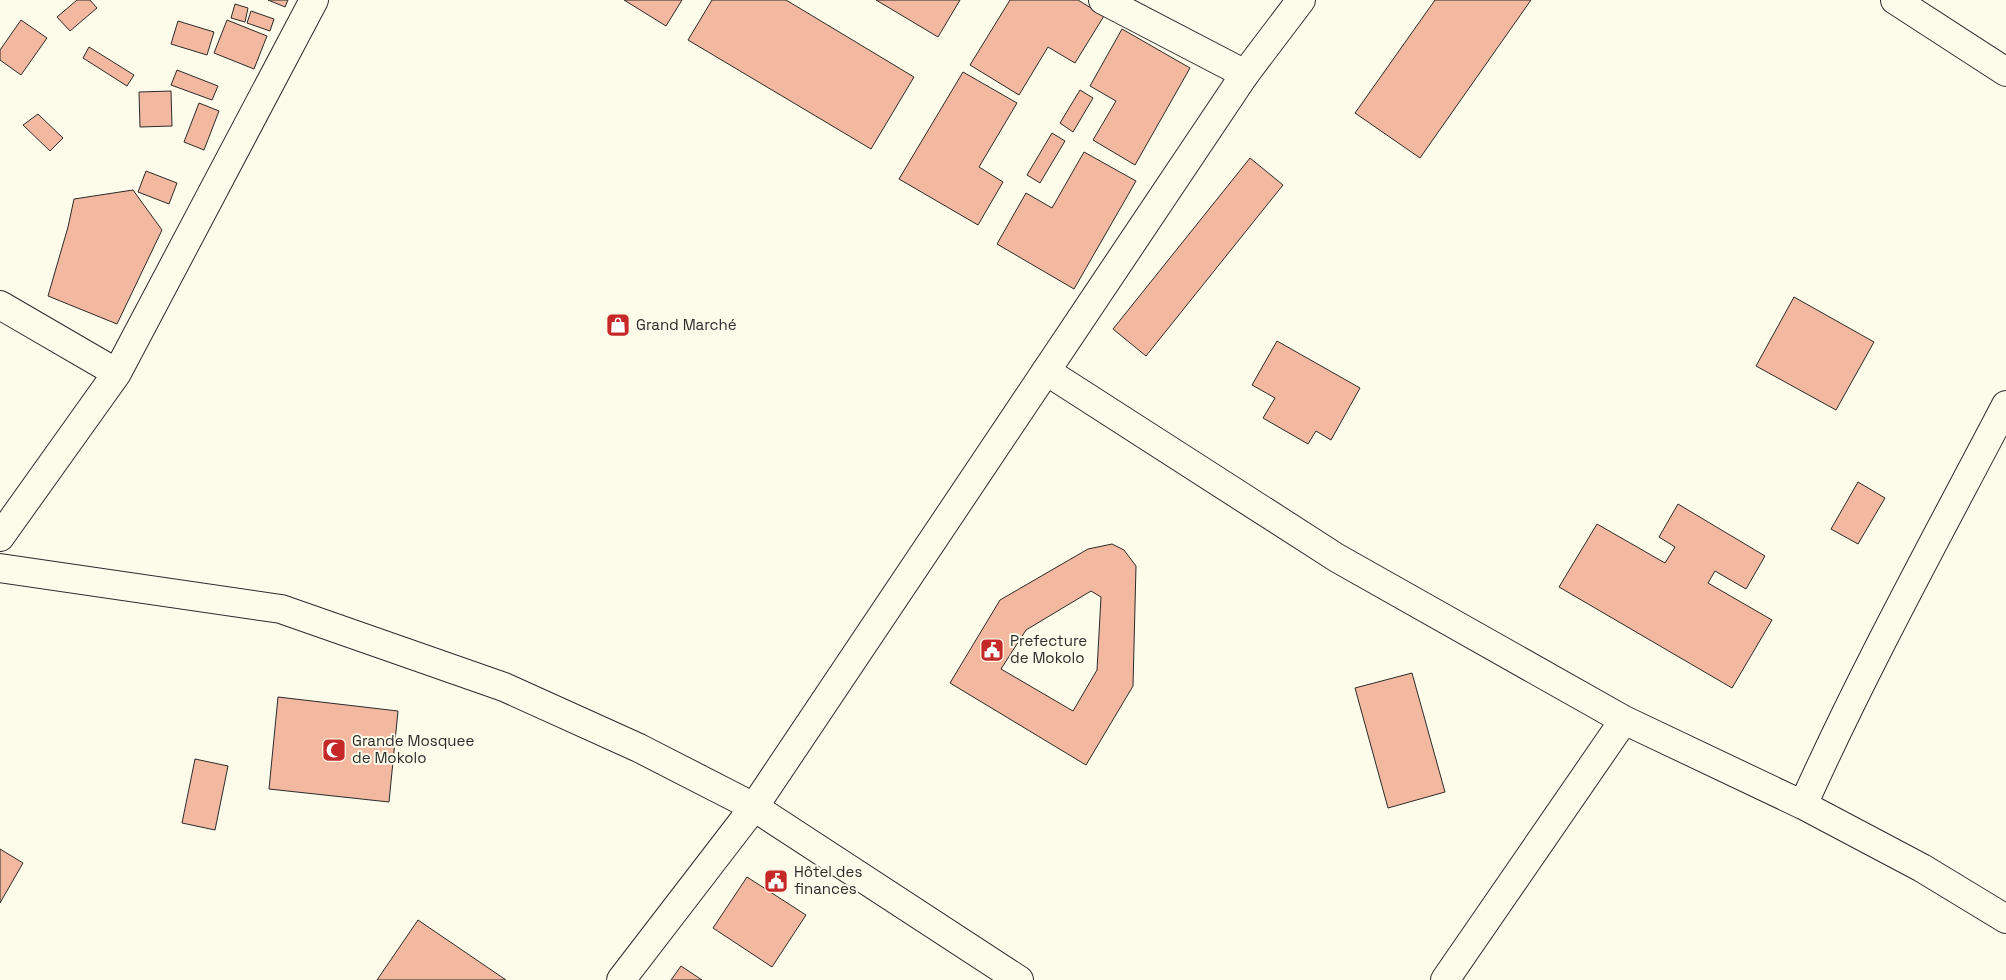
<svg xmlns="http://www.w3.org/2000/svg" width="2006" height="980" viewBox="0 0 2006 980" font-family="'Space Grotesk',sans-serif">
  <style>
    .building { fill: #f2b8a0; stroke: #2b2b2b; fill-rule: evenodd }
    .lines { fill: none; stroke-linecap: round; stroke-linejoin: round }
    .minor-casing { stroke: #2b2b2b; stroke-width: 30 }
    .tertiary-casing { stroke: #2b2b2b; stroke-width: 30 }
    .primary-casing { stroke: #2b2b2b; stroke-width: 30 }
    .minor { stroke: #fdfbea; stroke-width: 28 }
    .tertiary { stroke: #fdfbea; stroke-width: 28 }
    .primary { stroke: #fdfbea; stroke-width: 28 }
    .labels { text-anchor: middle; stroke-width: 4; stroke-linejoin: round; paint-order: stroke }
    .poi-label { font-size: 15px; fill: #2b2b2b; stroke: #fdfbea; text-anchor: start }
  </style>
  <rect width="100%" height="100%" fill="#fdfbea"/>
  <path class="building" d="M 77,0 L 90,0 L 97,8 L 70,31 L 57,17 Z
    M 268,0 L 288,0 L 285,7 Z
    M 624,0 L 682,0 L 666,26 Z
    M 712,0 L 786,0 L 914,77 L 871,149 L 688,40 Z
    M 876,0 L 960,0 L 938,37 Z
    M 1010,0 L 1078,0 L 1104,16 L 1075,63 L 1048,47 L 1019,95 L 970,65 Z
    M 1435,0 L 1531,0 L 1420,158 L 1355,113 Z
    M 235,4 L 248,8 L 245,22 L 231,18 Z
    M 251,11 L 274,19 L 270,31 L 247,23 Z
    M 21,20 L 47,38 L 21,75 L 0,60 L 0,50 Z
    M 227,20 L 267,36 L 254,69 L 214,53 Z
    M 178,21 L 214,32 L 207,55 L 171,44 Z
    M 1122,29 L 1190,68 L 1135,165 L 1093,140 L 1116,101 L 1090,86 Z
    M 89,47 L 134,75 L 127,86 L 83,58 Z
    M 177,70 L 218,86 L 212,100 L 171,85 Z
    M 963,72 L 1017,103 L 979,167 L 1003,182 L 978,225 L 899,179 Z
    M 1080,90 L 1093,98 L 1073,132 L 1060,123 Z
    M 171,91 L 172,126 L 140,127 L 139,92 Z
    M 199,103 L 219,111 L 204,150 L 184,142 Z
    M 38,114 L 63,138 L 50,151 L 23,125 Z
    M 1052,133 L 1065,141 L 1040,183 L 1027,175 Z
    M 1084,152 L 1136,181 L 1074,289 L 997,244 L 1026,193 L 1052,208 Z
    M 1250,158 L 1283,185 L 1146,356 L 1113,329 Z
    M 146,171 L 177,183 L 169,204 L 138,192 Z
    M 133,190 L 162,230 L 117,324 L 48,296 L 68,227 L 74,199 Z
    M 1794,297 L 1874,342 L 1836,410 L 1756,366 Z
    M 1277,341 L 1360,388 L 1331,440 L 1316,431 L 1308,444 L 1263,418 L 1275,398 L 1252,385 Z
    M 1858,482 L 1885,498 L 1858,544 L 1831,529 Z
    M 1678,504 L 1765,556 L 1746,589 L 1715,571 L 1708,583 L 1772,620 L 1732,688 L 1559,587 L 1597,524 L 1665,563 L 1675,547 L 1659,537 Z
    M 1112,544 L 1124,550 L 1136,566 L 1133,686 L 1086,765 L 950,683 L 1000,600 L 1088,549 ZM 1091,591 L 1101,597 L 1097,670 L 1073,711 L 1001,669 L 1026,630 Z
    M 1412,673 L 1445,792 L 1388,808 L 1355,688 Z
    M 278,697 L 398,711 L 389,802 L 269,789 Z
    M 195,759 L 228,766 L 215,830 L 182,823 Z
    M 0,849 L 23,863 L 0,903 Z
    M 747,877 L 806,915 L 772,967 L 713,928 Z
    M 418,920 L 506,980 L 377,980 Z
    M 681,966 L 702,980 L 671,980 Z"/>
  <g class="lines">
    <g class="minor-casing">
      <path id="minor" d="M 1103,0 L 1245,74
        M 1895,0 L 2006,72
        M 0,305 L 117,373
        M 1046,371 L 1337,558 L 1624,720 L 1803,805 L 1922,868 L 2006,919
        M 0,537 L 117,373 L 314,0
        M 1803,805 C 1864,669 1937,537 2006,405
        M 621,980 L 754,807
        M 1445,980 L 1624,720"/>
    </g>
    <g class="tertiary-casing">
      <path id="tertiary" d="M 754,807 L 1245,74 L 1301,0"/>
    </g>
    <g class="primary-casing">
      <path id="primary" d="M 0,568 L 281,609 L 504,687 L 639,748 L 754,807 L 1019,980"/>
    </g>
    <use href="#minor" class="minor"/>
    <use href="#tertiary" class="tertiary"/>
    <use href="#primary" class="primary"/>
  </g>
  <defs>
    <g id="shop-square" transform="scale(1.25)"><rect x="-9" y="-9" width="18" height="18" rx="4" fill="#c62828" stroke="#fdfbea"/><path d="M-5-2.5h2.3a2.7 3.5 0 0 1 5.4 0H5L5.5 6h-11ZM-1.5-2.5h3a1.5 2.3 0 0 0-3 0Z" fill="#fff"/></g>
    <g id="civic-square" transform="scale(1.25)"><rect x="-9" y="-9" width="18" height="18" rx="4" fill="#c62828" stroke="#fdfbea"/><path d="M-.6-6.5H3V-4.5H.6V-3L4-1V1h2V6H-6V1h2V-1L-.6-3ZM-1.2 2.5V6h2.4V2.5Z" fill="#fff"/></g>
    <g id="mosque-square" transform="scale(1.25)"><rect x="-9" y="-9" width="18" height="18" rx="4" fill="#c62828" stroke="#fdfbea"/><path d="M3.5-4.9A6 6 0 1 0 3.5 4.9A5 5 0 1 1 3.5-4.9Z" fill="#fff"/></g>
  </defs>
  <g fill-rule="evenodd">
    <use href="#shop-square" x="618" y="325"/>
    <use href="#civic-square" x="992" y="650"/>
    <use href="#mosque-square" x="334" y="750"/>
    <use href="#civic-square" x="776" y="881"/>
  </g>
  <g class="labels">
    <g class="poi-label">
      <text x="636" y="330">Grand Marché</text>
      <text x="1010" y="646">Prefecture<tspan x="1010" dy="17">de Mokolo</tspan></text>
      <text x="352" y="746">Grande Mosquee<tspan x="352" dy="17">de Mokolo</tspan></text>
      <text x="794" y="877">Hôtel des<tspan x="794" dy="17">finances</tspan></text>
    </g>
  </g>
</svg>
